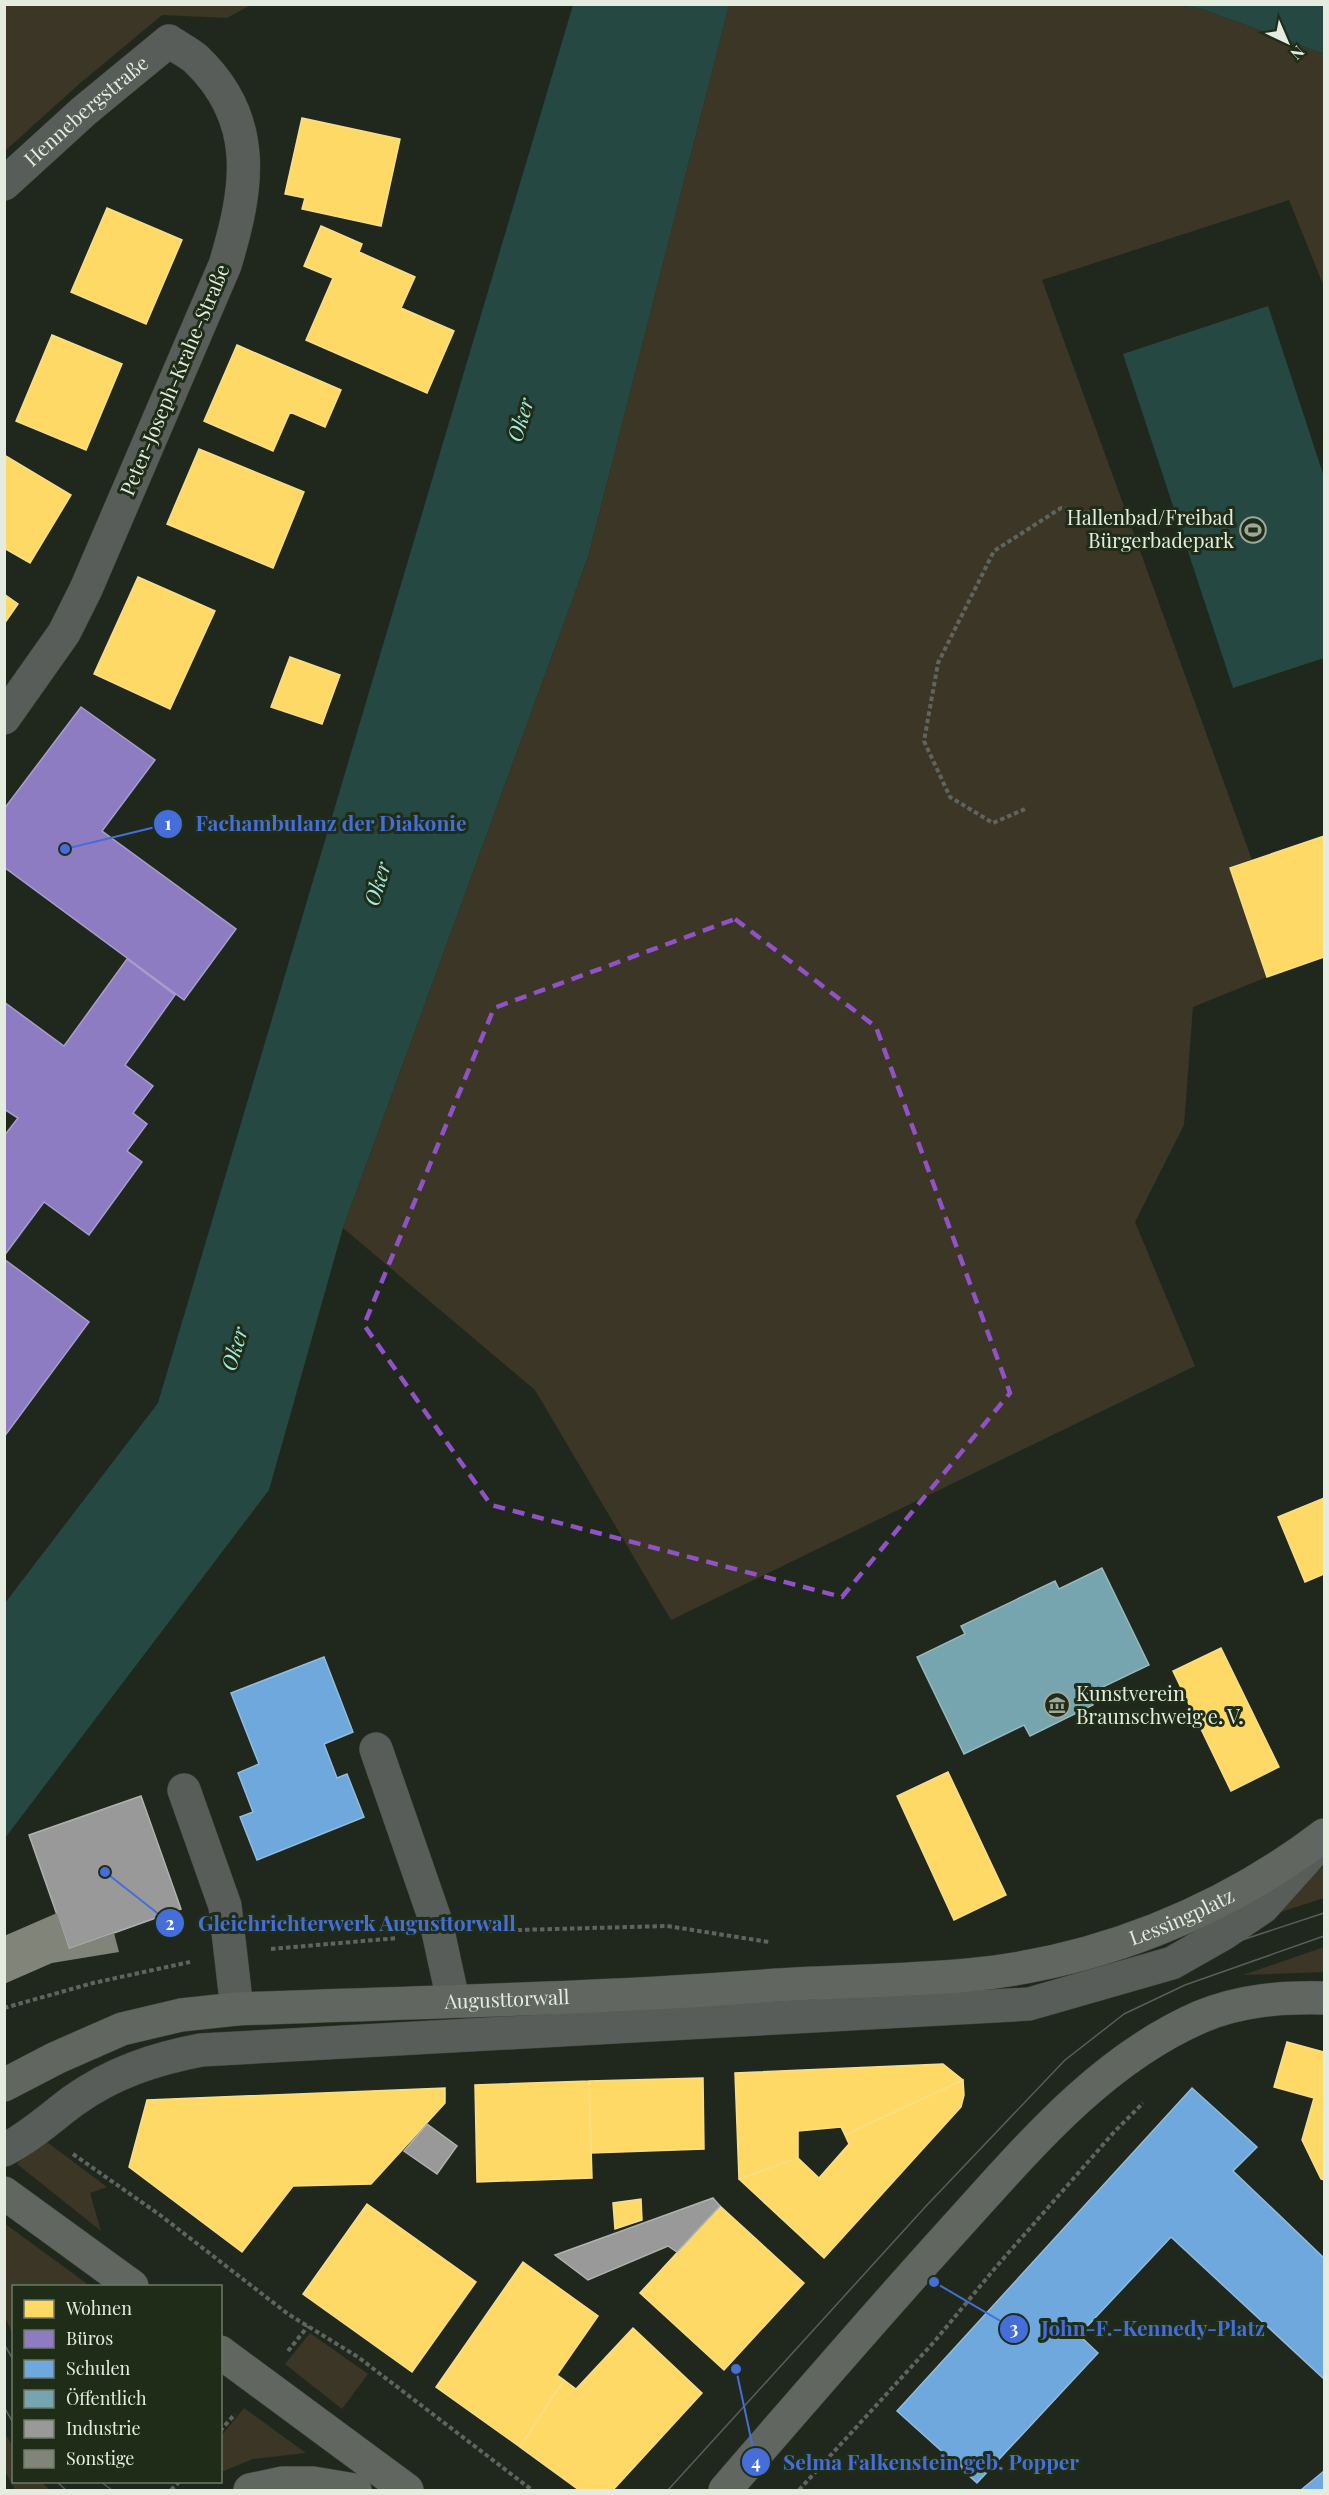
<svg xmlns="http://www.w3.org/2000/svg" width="1329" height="2495" viewBox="0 0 1329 2495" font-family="'Playfair Display',serif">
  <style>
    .green { fill: #3b3626 }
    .water { fill: #254842 }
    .homes { fill: #ffd966; stroke: #f7df8a; stroke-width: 1.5 }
    .offices { fill: #8e7cc3; stroke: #a89ecb; stroke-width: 1.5 }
    .schools { fill: #6fa8dc; stroke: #92bcdd; stroke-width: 1.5 }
    .public { fill: #76a5af; stroke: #97babd; stroke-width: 1.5 }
    .industry { fill: #999; stroke: #afb2ae; stroke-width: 1.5 }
    .building { fill: #808479 }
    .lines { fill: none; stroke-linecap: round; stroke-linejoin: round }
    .minor-casing { stroke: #3c4339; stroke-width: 34 }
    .major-casing { stroke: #3c4339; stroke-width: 34 }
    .path { stroke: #60645f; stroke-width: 4; stroke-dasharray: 4.5 3; stroke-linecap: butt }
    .minor { stroke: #585d59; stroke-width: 33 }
    .major { stroke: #616661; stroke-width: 33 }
    .tram { stroke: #595e58; stroke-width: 1.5 }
    .marked { fill: none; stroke: #9052c5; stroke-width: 4.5; stroke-dasharray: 12 8; stroke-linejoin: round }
    .labels { text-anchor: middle; stroke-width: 6; stroke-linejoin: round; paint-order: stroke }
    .street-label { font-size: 20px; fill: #e3ecdf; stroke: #1f2d18 }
    .poi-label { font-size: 20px; fill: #e3ecdf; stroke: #1f2d18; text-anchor: end }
    .water-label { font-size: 21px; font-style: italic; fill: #a2ebe0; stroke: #1f2d18 }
    .leader { fill: none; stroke: #456ed9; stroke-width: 2 }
    .callout-dot { fill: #456ed9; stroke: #1f2d18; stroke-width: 2 }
    .mark-label { font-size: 18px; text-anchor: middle; font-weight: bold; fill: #fff }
    .callout-label { font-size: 21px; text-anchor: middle; font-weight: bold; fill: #456ed9; stroke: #1f2d18; stroke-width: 6; stroke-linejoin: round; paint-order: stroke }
  </style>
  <rect width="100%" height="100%" fill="#20281d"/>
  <path class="green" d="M 5,4 L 251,4 L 251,5 L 227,18 L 162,15 L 78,85 L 5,151 Z
    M 729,5 L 1177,5 L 1203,9 L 1324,54 L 1324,287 L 1289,200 L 1042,280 L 1252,860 L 1230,868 L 1267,977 L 1193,1007 L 1184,1125 L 1135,1222 L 1195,1366 L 671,1620 L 535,1390 L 343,1228 L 588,557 Z
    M 1324,1866 L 1324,1898 L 1244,1924 Z
    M 1324,1947 L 1324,1972 L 1243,1975 Z
    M 43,2139 L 107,2187 L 90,2193 L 101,2231 L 17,2164 Z
    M 4,2223 L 90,2286 L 14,2286 L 13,2335 L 5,2317 Z
    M 310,2333 L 368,2374 L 342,2409 L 285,2364 Z
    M 244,2408 L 306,2453 L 253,2459 L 221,2472 L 221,2436 Z
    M 4,2432 L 13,2446 L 14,2482 L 41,2482 L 50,2490 L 15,2490 L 5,2471 Z"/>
  <path class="water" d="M 573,5 L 729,5 L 588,557 L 343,1228 L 269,1490 L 5,1838 L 5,1603 L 158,1403 Z
    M 1177,5 L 1324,5 L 1324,54 L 1203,9 Z
    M 1268,306 L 1324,477 L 1324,658 L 1233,688 L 1123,354 Z"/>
  <path class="homes" d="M 302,118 L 400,139 L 381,226 L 302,209 L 305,198 L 285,194 Z
    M 107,208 L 182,240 L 146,324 L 71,292 Z
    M 321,226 L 362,244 L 359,252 L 415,277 L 401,308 L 454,331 L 427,393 L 306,340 L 333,278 L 304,266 Z
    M 52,335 L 122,364 L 86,450 L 16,421 Z
    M 237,345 L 341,390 L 325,427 L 290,412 L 273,451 L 204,421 Z
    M 199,449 L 304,492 L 273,568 L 167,524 Z
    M 4,455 L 71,495 L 30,563 L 4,548 Z
    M 138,577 L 215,611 L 170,709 L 94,674 Z
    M 4,594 L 18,604 L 4,624 Z
    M 290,657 L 340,675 L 322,724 L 271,707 Z
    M 1324,836 L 1324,957 L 1267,977 L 1230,868 Z
    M 1324,1498 L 1324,1574 L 1305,1582 L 1278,1517 Z
    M 1221,1648 L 1279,1767 L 1231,1791 L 1173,1671 Z
    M 948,1772 L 1006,1895 L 954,1920 L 897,1796 Z
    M 1287,2042 L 1324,2052 L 1324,2180 L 1321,2179 L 1302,2140 L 1314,2098 L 1274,2087 Z
    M 943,2064 L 963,2080 L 845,2135 L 841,2127 L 798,2131 L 798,2158 L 739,2179 L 735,2073 Z
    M 703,2078 L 704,2149 L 591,2153 L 589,2081 Z
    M 963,2080 L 964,2095 L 961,2107 L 824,2258 L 739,2179 L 798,2158 L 819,2178 L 849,2144 L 845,2135 Z
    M 589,2081 L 592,2178 L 477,2182 L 475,2085 Z
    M 445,2088 L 445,2103 L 371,2184 L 293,2186 L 242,2252 L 129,2167 L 147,2100 Z
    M 641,2199 L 642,2220 L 615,2229 L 613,2203 Z
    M 367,2204 L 476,2282 L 412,2372 L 303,2294 Z
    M 720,2206 L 804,2283 L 724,2370 L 640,2293 Z
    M 523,2262 L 598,2316 L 557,2375 L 564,2380 L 520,2447 L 436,2387 Z
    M 633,2328 L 702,2393 L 613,2490 L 579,2490 L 520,2447 L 564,2380 L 576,2389 Z"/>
  <path class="offices" d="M 81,707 L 155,760 L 102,831 L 236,929 L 184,1000 L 4,867 L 4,809 Z
    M 127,959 L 175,995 L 125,1065 L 153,1086 L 133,1113 L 147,1124 L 127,1151 L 142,1162 L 89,1235 L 44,1202 L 4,1256 L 4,1136 L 18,1118 L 4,1109 L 4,1002 L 64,1046 Z
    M 4,1259 L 89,1322 L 4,1437 Z"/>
  <path class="schools" d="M 324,1657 L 353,1732 L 324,1744 L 337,1778 L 347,1774 L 364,1817 L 257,1860 L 240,1817 L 253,1812 L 238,1773 L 259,1764 L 231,1693 Z
    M 1192,2088 L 1257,2147 L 1233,2171 L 1324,2258 L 1324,2379 L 1171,2237 L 1079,2335 L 1098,2353 L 977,2483 L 897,2411 Z
    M 1324,2471 L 1324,2490 L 1301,2490 Z"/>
  <path class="public" d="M 1102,1568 L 1149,1665 L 1088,1694 L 1093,1705 L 1030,1736 L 1024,1725 L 964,1754 L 917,1657 L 965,1634 L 961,1626 L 1055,1581 L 1059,1589 Z"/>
  <path class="industry" d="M 141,1796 L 181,1909 L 69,1949 L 29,1835 Z
    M 427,2124 L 457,2146 L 437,2174 L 404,2151 Z
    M 713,2198 L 720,2206 L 677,2252 L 668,2246 L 588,2280 L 555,2255 Z"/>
  <path class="building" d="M 57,1913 L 69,1949 L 114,1933 L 119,1952 L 52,1963 L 4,1984 L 4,1936 Z"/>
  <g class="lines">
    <g class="minor-casing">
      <g id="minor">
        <path id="s1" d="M 4,184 L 84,111 L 169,41 C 177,47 188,52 196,59 C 260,120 248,189 225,265 L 86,589 L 64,633 L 4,718"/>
        <path d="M 376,1749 L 436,1922 L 453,2000"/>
        <path d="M 184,1790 L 225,1906 L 237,2009"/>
        <path d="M 4,2150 C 30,2137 50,2118 73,2101 C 112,2073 154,2059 201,2050 L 1029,2004 L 1172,1963 L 1223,1934 L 1263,1907 L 1315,1849"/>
      </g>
    </g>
    <g class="major-casing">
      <g id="major">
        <path id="s2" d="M 4,2085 L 56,2058 L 122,2029 L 181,2015 L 237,2009 C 417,2002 597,1999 777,1985 C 840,1981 904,1981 968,1975 C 1096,1963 1222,1913 1324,1835"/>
        <path d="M 4,2193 L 132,2286"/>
        <path d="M 220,2352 L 407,2490"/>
        <path d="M 250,2490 L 283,2483 L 313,2483 L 355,2490"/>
        <path d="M 725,2490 C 801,2402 877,2314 955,2228 C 1027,2149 1099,2061 1200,2017 C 1240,2000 1282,1997 1324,1998"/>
      </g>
    </g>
    <path class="path" d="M 1025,809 L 993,823 L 950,797 L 924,741 L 938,663 L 994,551 L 1061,508 L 1129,519
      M 480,1931 L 667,1926 L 769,1942
      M 271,1949 L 398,1938
      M 4,2008 L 93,1983 L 190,1962
      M 73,2154 L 160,2215 L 288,2314 L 358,2357 L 532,2490
      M 288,2351 L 308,2326
      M 220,2431 L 235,2414
      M 171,2490 L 179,2482
      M 799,2490 L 934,2342 L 996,2267 L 1115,2131 L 1143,2103"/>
    <use href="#minor" class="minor"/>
    <use href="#major" class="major"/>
    <path class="tram" d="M 1172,1963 L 1324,1913
      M 4,2159 L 22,2141
      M 4,2344 L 14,2361
      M 4,2407 L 14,2424
      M 57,2482 L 66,2490
      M 101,2482 L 112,2490
      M 668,2490 L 927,2205 L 1065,2060 L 1124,2014 L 1185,1985 L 1324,1936"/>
  </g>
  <path class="marked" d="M 735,919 L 876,1027 L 1010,1393 L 842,1597 L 491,1505 L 364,1325 L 494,1008 Z"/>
  <defs>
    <g id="stadium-ring" transform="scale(1.35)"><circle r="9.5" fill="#1f2d18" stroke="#9fa79b" stroke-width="1.5"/><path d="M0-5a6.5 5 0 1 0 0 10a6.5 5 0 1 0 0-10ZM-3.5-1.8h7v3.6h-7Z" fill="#9fa79b"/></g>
    <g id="museum-ring" transform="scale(1.35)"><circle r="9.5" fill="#1f2d18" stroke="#9fa79b" stroke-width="1.5"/><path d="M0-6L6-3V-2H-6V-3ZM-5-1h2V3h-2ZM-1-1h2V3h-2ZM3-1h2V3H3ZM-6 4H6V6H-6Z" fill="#9fa79b"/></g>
  </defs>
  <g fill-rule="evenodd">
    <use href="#stadium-ring" x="1253" y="530"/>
    <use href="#museum-ring" x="1057" y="1705"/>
  </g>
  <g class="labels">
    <g class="street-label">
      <text dy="7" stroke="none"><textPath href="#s1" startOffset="110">Hennebergstraße</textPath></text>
      <text transform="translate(175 380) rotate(-67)" y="7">Peter-Joseph-Krahe-Straße</text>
      <text dy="7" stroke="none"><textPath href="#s2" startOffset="1202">Lessingplatz</textPath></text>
      <text dy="7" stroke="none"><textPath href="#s2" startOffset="518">Augusttorwall</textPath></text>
    </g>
    <g class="poi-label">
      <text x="1234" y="525">Hallenbad/Freibad<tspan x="1234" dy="23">Bürgerbadepark</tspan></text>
      <text x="1076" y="1701" text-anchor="start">Kunstverein<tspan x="1076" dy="23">Braunschweig e. V.</tspan></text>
    </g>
    <g class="water-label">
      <text transform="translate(521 420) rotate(-73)" y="7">Oker</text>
      <text transform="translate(378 884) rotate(-73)" y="7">Oker</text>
      <text transform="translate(235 1349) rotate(-73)" y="7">Oker</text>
    </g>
  </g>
  <path class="leader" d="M65 849L168 824M105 1872L170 1923M934 2282L1014 2329M736 2369L756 2462"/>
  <g class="callout-dot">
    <circle cx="65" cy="849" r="6"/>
    <circle cx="105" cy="1872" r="6"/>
    <circle cx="934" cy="2282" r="6"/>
    <circle cx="736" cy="2369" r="6"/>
    <circle cx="168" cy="824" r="15"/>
    <circle cx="170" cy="1923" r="15"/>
    <circle cx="1014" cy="2329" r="15"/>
    <circle cx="756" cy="2462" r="15"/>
  </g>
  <g class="mark-label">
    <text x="168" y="830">1</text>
    <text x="170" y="1930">2</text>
    <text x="1014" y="2335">3</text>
    <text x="756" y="2469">4</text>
  </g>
  <g class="callout-label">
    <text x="331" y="831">Fachambulanz der Diakonie</text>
    <text x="357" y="1931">Gleichrichterwerk Augusttorwall</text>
    <text x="1153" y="2336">John-F.-Kennedy-Platz</text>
    <text x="931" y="2470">Selma Falkenstein geb. Popper</text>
  </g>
  <rect width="1329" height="2495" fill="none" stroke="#e3ecdf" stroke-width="12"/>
  <rect x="12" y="2285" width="210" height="198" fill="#1f2d18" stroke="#6d7968" stroke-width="1.5"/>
  <rect x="24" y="2300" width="30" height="18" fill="#ffd966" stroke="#6d7968" stroke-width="1.5"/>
  <text x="66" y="2315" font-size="18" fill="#e3ecdf">Wohnen</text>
  <rect x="24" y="2330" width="30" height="18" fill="#8e7cc3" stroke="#6d7968" stroke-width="1.5"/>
  <text x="66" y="2345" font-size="18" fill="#e3ecdf">Büros</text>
  <rect x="24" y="2360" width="30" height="18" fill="#6fa8dc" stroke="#6d7968" stroke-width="1.5"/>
  <text x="66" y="2375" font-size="18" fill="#e3ecdf">Schulen</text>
  <rect x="24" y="2390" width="30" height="18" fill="#76a5af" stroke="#6d7968" stroke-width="1.5"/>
  <text x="66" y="2405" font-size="18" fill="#e3ecdf">Öffentlich</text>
  <rect x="24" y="2420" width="30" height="18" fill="#999999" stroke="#6d7968" stroke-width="1.5"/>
  <text x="66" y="2435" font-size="18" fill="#e3ecdf">Industrie</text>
  <rect x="24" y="2450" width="30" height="18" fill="#808479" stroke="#6d7968" stroke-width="1.5"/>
  <text x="66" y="2465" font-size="18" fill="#e3ecdf">Sonstige</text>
  <g transform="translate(1287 42) rotate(136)" stroke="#1f2d18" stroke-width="4.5" paint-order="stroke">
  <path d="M0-4.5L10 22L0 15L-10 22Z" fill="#e3ecdf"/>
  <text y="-9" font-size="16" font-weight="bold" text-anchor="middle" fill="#e3ecdf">N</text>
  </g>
</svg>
